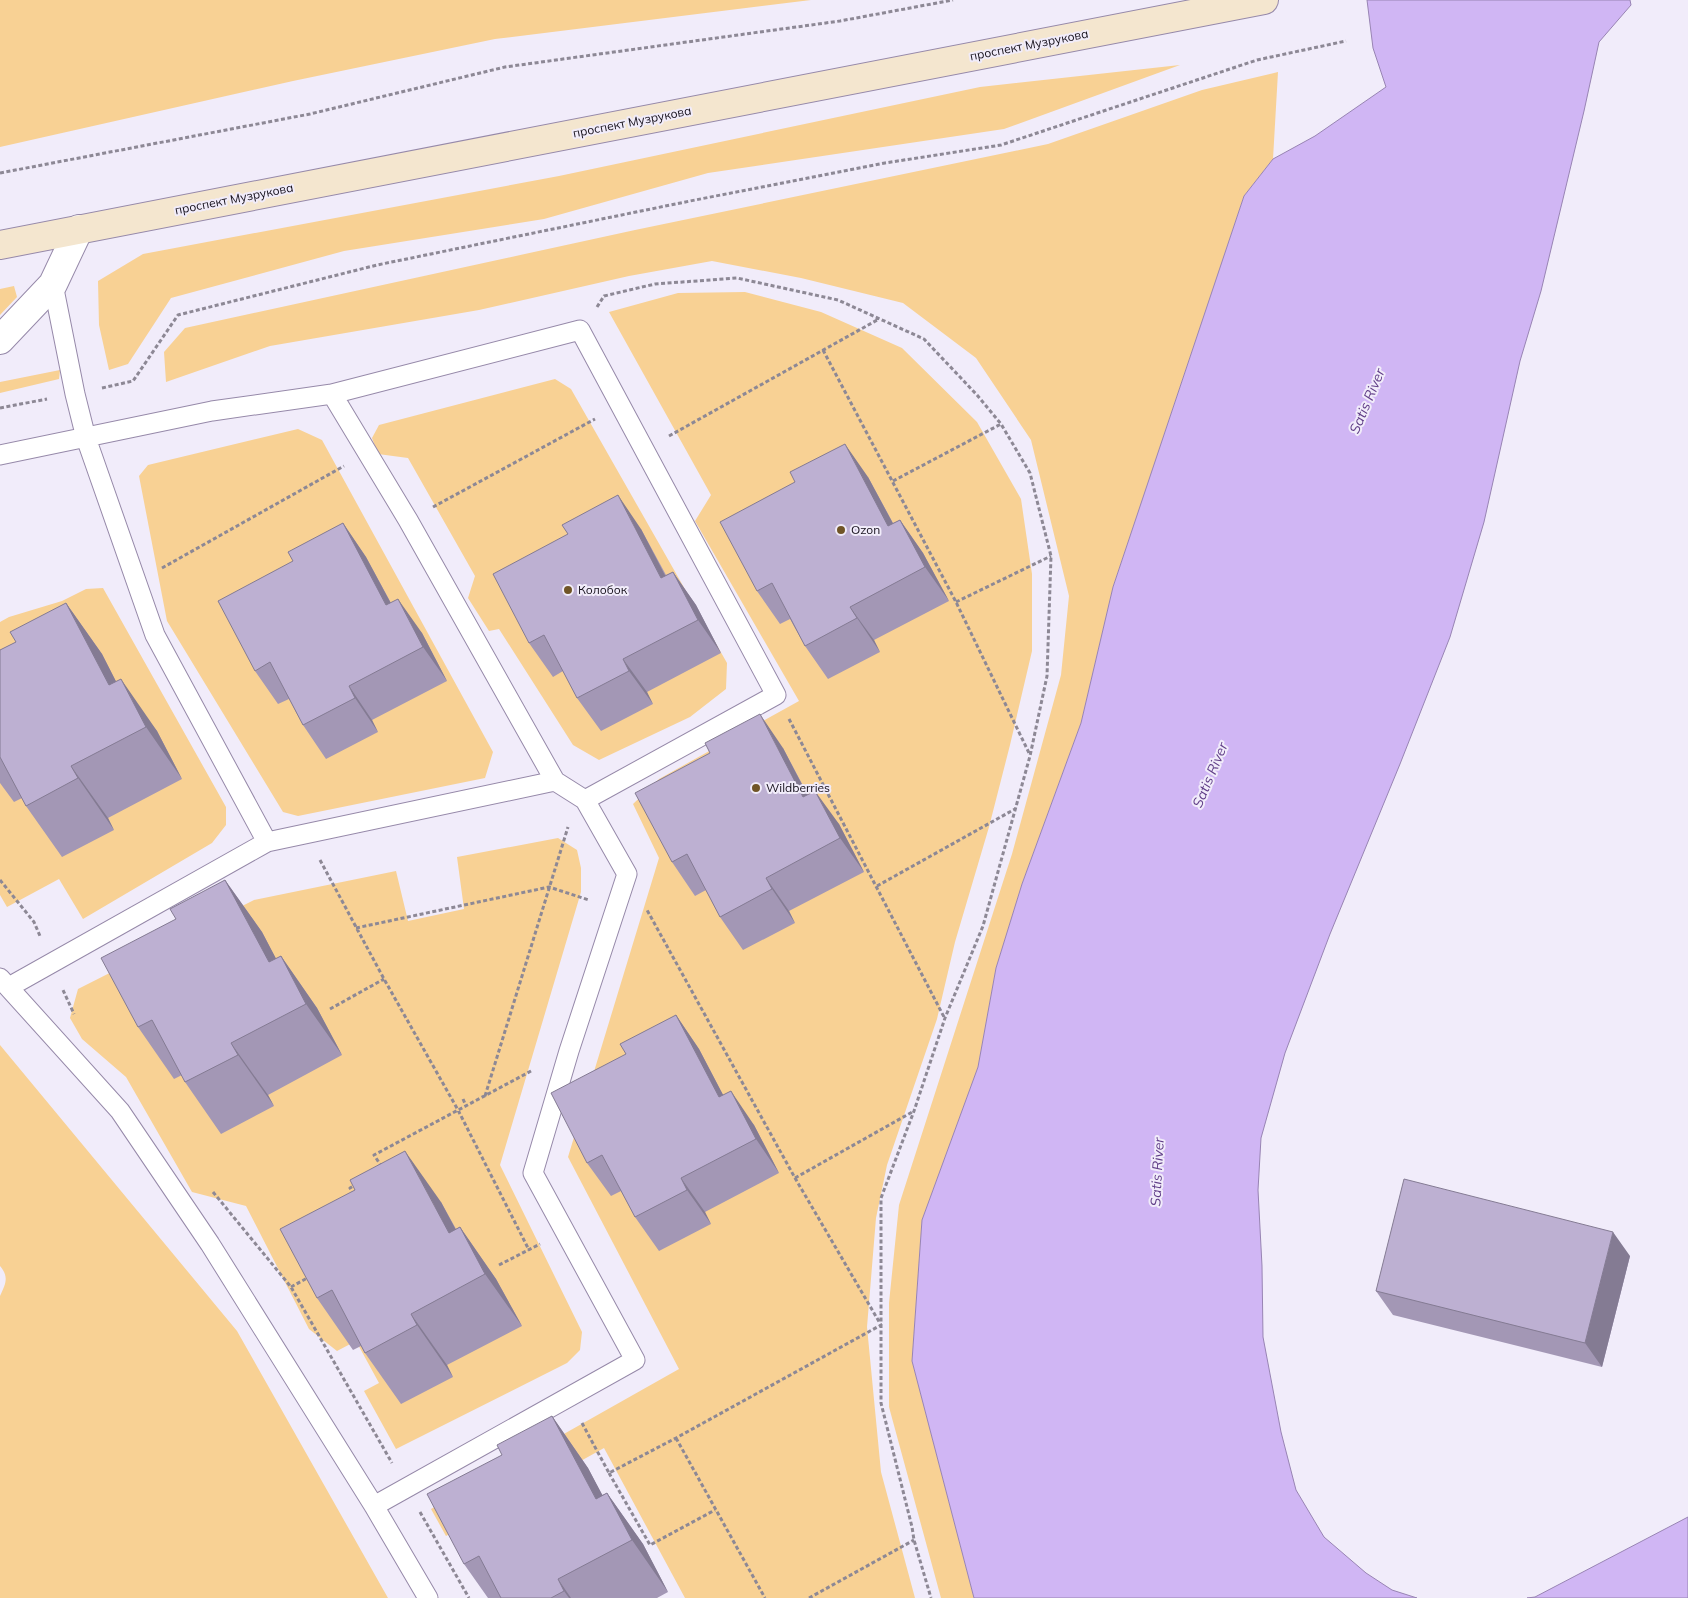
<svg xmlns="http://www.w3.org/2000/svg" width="1688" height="1598" viewBox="0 0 1688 1598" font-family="Mulish,sans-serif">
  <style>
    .green { fill: #f8d194 }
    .water { fill: #d0b6f4; stroke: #9884b3 }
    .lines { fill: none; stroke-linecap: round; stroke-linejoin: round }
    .lane-casing { stroke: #9689a9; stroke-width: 21 }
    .street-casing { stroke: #9689a9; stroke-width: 30 }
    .secondary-casing { stroke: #9689a9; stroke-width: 30 }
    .path { stroke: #8d8895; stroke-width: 3; stroke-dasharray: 4 2.5; stroke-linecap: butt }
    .lane { stroke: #fff; stroke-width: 19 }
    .street { stroke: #fff; stroke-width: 28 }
    .secondary { stroke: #f4e6cf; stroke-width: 28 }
    .wall { fill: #a397b5 }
    .shaded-wall { fill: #847b93 }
    .building { fill: #bdb0d2; stroke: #847b93 }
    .poi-dot { fill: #705527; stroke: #f1ecfa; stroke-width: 2 }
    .labels { text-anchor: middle; stroke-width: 4; stroke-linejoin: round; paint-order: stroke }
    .street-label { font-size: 12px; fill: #140f1a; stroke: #f1ecfa }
    .poi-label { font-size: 12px; fill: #140f1a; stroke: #f1ecfa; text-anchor: start }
    .water-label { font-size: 14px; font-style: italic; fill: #613f88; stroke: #f1ecfa }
  </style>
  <rect width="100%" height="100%" fill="#f1ecfa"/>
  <path class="green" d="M 0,0 L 811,0 L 495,39 L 293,81 L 0,147 Z
    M 1180,65 L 1004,129 L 708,173 L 544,219 L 344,251 L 171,298 L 128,364 L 109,370 L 99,325 L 98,281 L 143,254 L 559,176 L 980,87 Z
    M 1278,72 L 1273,159 L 1244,196 L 1113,587 L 1081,723 L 1022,884 L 996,968 L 978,1067 L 922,1220 L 912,1361 L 974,1598 L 941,1598 L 889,1407 L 889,1303 L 899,1205 L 1012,854 L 1061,675 L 1069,596 L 1031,440 L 976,358 L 903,303 L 801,278 L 712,261 L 629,276 L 479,310 L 270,346 L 166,382 L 164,352 L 185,328 L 635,230 L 1048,144 L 1202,90 Z
    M 14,286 L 17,297 L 0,315 L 0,289 Z
    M 745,292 L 821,312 L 902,348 L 977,422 L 1021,499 L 1032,574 L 1032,651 L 1010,745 L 989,827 L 955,942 L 937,1019 L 887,1165 L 876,1218 L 867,1327 L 881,1472 L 915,1598 L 685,1598 L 604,1448 L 446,1536 L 431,1509 L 679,1369 L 568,1157 L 659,858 L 633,804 L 659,779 L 799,701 L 695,521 L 711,495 L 609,312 L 678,293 Z
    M 60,370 L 59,379 L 0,393 L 0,382 Z
    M 555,379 L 571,389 L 727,663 L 726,689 L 690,717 L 599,760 L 573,745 L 499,629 L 489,631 L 468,598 L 475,576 L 408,458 L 378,454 L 372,438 L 379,425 Z
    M 298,429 L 322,440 L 493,752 L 485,778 L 298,816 L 283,812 L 167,621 L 139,476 L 148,465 Z
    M 103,588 L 226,807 L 226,825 L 212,843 L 83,919 L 59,879 L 7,907 L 0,895 L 0,622 L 9,617 L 62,601 L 86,589 Z
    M 558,838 L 577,850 L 581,868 L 581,892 L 500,1165 L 582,1332 L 580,1350 L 567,1363 L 396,1449 L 364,1391 L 379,1383 L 356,1341 L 337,1351 L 309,1329 L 246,1206 L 192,1192 L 126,1077 L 82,1039 L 70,1018 L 78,989 L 254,900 L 396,871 L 408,921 L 464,909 L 457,857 Z
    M 0,1045 L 237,1331 L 388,1598 L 0,1598 L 0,1296 C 6,1283 9,1277 0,1266 Z"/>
  <path class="water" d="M 1367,0 L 1630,0 L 1631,5 L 1599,42 L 1584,111 L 1541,291 L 1520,361 L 1484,522 L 1450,637 L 1400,764 L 1330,934 L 1285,1053 L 1261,1138 L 1258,1190 L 1262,1266 L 1263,1337 L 1281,1432 L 1296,1490 L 1324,1537 L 1366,1573 L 1392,1590 L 1417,1598 L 974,1598 L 912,1361 L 922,1220 L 978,1067 L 996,968 L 1022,884 L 1081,723 L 1113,587 L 1244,196 L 1273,159 L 1315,136 L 1386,87 L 1373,48 Z
    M 1688,1517 L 1688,1598 L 1527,1598 L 1535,1597 Z"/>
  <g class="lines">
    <g class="lane-casing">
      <path id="lane" d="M 53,284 L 75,394 L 86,438 L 155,635 L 267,842 L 555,781
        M 332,394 L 408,520 L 555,781 L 585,800 L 627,874 L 569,1051 L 533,1173 L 635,1360 L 374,1506
        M 0,455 L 212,411 L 332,394 L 580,330 L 776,695 L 585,800
        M 0,978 L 120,1111 L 210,1244 L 374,1506 L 428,1598
        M 9,987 L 267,842"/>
    </g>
    <g class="street-casing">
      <path id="street" d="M 0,340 L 53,284 L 79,229"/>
    </g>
    <g class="secondary-casing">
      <path id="secondary" d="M 0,245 L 1264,0"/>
    </g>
    <path class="path" d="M 0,173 L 310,114 L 505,67 L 840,21 L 953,0
      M 597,307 L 604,296 L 655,284 L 737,278 L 838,300 L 924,339 L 977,395 L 1001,424 L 1030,473 L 1051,556 L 1047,676 L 1030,756 L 983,926 L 945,1018 L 914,1111 L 881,1198 L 881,1403 L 912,1527 L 914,1540 L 931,1598
      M 823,350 L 956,602 L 1030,755
      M 102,388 L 133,381 L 178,315 L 377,265 L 690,201 L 885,163 L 1001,145 L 1257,60 L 1346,41
      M 0,408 L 47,399
      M 669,436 L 879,319
      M 893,481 L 1001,424
      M 433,507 L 595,419
      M 162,568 L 344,466
      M 956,602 L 1051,556
      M 789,719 L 944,1017
      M 320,860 L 384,979 L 458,1110 L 529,1250
      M 0,880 L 34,922 L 40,936
      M 877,886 L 1015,809
      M 356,928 L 549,887 L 589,900
      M 63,990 L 74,1014
      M 330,1009 L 384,979
      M 485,1096 L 568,827
      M 463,1099 L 466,1106
      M 382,1167 L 374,1155 L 533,1070
      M 795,1178 L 914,1111
      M 213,1192 L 291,1287 L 392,1463
      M 354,1195 L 350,1188 L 355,1185
      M 499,1265 L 540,1244
      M 291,1287 L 309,1277
      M 582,1423 L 609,1473 L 676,1438 L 881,1325 L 795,1178 L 647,910
      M 676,1438 L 765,1598
      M 609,1473 L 650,1545 L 715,1510
      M 420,1512 L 469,1598
      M 809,1598 L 914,1540"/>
    <use href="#lane" class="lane"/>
    <use href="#street" class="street"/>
    <use href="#secondary" class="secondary"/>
  </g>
  <path class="wall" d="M 868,477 L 893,523 L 900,520 L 923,553 L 949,601 L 874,640 L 880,652 L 828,679 L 805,646 L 790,619 L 780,624 L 757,591 Z
    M 343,523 L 366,557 L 391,603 L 422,633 L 447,681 L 372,720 L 378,732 L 326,759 L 303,725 L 289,699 L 278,704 L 255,671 L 293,561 Z
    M 641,529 L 666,575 L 673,572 L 696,605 L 721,653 L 647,692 L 653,704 L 601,731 L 577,698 L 563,671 L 553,677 L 529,643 Z
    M 66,603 L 102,654 L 116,682 L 157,731 L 182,779 L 108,818 L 114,830 L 62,857 L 26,806 L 22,798 L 14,802 L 0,783 L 0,650 L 16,642 Z
    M 783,748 L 808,795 L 839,824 L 864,872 L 789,911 L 795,923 L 743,950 L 720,917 L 706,890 L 695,896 L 672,862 Z
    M 225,880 L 262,932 L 276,959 L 281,956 L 317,1008 L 342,1055 L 268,1095 L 274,1106 L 221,1134 L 185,1082 L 182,1075 L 174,1079 L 138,1027 L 176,919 Z
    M 676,1015 L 699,1049 L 723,1095 L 754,1125 L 779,1173 L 705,1212 L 711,1224 L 659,1251 L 635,1217 L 621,1191 L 611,1196 L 587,1163 L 626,1054 Z
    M 441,1202 L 456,1229 L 460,1227 L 496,1279 L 522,1326 L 447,1365 L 453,1377 L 401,1404 L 365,1353 L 361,1346 L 353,1350 L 317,1298 Z
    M 1630,1256 L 1602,1367 L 1393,1315 L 1376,1291 Z
    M 552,1416 L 588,1468 L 602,1495 L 607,1493 L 643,1544 L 668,1592 L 657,1598 L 488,1598 L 464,1564 L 502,1455 Z"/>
  <path class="shaded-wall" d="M 845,444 L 868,477 L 912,559 L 888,526 Z
    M 618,495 L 641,529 L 684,612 L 661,578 Z
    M 900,520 L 923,553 L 949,601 L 925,567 Z
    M 343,523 L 366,557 L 410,639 L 386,605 Z
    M 673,572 L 696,605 L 721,653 L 698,620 Z
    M 398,599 L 422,633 L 447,681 L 423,647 Z
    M 66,603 L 102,654 L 141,730 L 109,685 Z
    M 850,607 L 874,640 L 880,652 L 857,618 Z
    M 623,659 L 647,692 L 653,704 L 629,671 Z
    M 121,679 L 157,731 L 182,779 L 146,727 Z
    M 349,686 L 372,720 L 378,732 L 355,698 Z
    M 760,714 L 783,748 L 826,831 L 803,797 Z
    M 71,766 L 108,818 L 114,830 L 78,778 Z
    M 815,791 L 839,824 L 864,872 L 840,838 Z
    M 766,878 L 789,911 L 795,923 L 772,889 Z
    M 225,880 L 262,932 L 301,1006 L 269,962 Z
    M 281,956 L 317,1008 L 342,1055 L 306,1004 Z
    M 676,1015 L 699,1049 L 742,1131 L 719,1097 Z
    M 231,1043 L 268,1095 L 274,1106 L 238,1055 Z
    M 731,1091 L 754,1125 L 779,1173 L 756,1139 Z
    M 405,1151 L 441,1202 L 481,1277 L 449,1233 Z
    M 681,1178 L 705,1212 L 711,1224 L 687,1190 Z
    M 460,1227 L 496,1279 L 522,1326 L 485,1274 Z
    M 1613,1232 L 1630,1256 L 1602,1367 L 1585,1343 Z
    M 411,1314 L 447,1365 L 453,1377 L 417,1325 Z
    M 552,1416 L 588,1468 L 628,1543 L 596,1499 Z
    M 607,1493 L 643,1544 L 668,1592 L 632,1540 Z
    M 558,1579 L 571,1598 L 569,1598 L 564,1591 Z"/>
  <path class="building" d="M 845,444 L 888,526 L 900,520 L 925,567 L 850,607 L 857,618 L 805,646 L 772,583 L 757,591 L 720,522 L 795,482 L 790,472 Z
    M 618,495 L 661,578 L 673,572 L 698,620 L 623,659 L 629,671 L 577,698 L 544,635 L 529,643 L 493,574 L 568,534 L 562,525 Z
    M 343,523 L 386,605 L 398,599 L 423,647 L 349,686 L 355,698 L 303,725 L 270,662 L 255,671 L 218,601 L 293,561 L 288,552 Z
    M 66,603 L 109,685 L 121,679 L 146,727 L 71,766 L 78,778 L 26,806 L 0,757 L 0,650 L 16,642 L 10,632 Z
    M 760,714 L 803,797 L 815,791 L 840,838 L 766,878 L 772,889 L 720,917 L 687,854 L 672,862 L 635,793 L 710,753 L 705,743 Z
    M 225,880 L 269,962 L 281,956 L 306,1004 L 231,1043 L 238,1055 L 185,1082 L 152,1020 L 138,1027 L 101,958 L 176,919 L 170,909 Z
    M 676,1015 L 719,1097 L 731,1091 L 756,1139 L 681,1178 L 687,1190 L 635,1217 L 602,1155 L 587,1163 L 551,1093 L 626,1054 L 620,1044 Z
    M 405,1151 L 449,1233 L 460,1227 L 485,1274 L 411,1314 L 417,1325 L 365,1353 L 332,1290 L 317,1298 L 280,1229 L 355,1190 L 350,1180 Z
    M 1404,1179 L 1613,1232 L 1585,1343 L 1376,1291 Z
    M 552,1416 L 596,1499 L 607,1493 L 632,1540 L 558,1579 L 564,1591 L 551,1598 L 501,1598 L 479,1556 L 464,1564 L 427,1494 L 502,1455 L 497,1445 Z"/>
  <g class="poi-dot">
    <circle cx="841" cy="530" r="5"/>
    <circle cx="568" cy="590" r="5"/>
    <circle cx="756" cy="788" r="5"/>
  </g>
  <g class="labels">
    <g class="street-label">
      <text transform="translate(1029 45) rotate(-11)" y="4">проспект Музрукова</text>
      <text transform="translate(632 122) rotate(-11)" y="4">проспект Музрукова</text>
      <text transform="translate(234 199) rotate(-11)" y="4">проспект Музрукова</text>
    </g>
    <g class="poi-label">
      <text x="851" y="534">Ozon</text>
      <text x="578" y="594">Колобок</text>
      <text x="766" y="792">Wildberries</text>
    </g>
    <g class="water-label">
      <text transform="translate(1367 401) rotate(-67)" y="5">Satis River</text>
      <text transform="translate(1210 775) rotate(-67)" y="5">Satis River</text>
      <text transform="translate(1157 1172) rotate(-87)" y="5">Satis River</text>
    </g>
  </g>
</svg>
